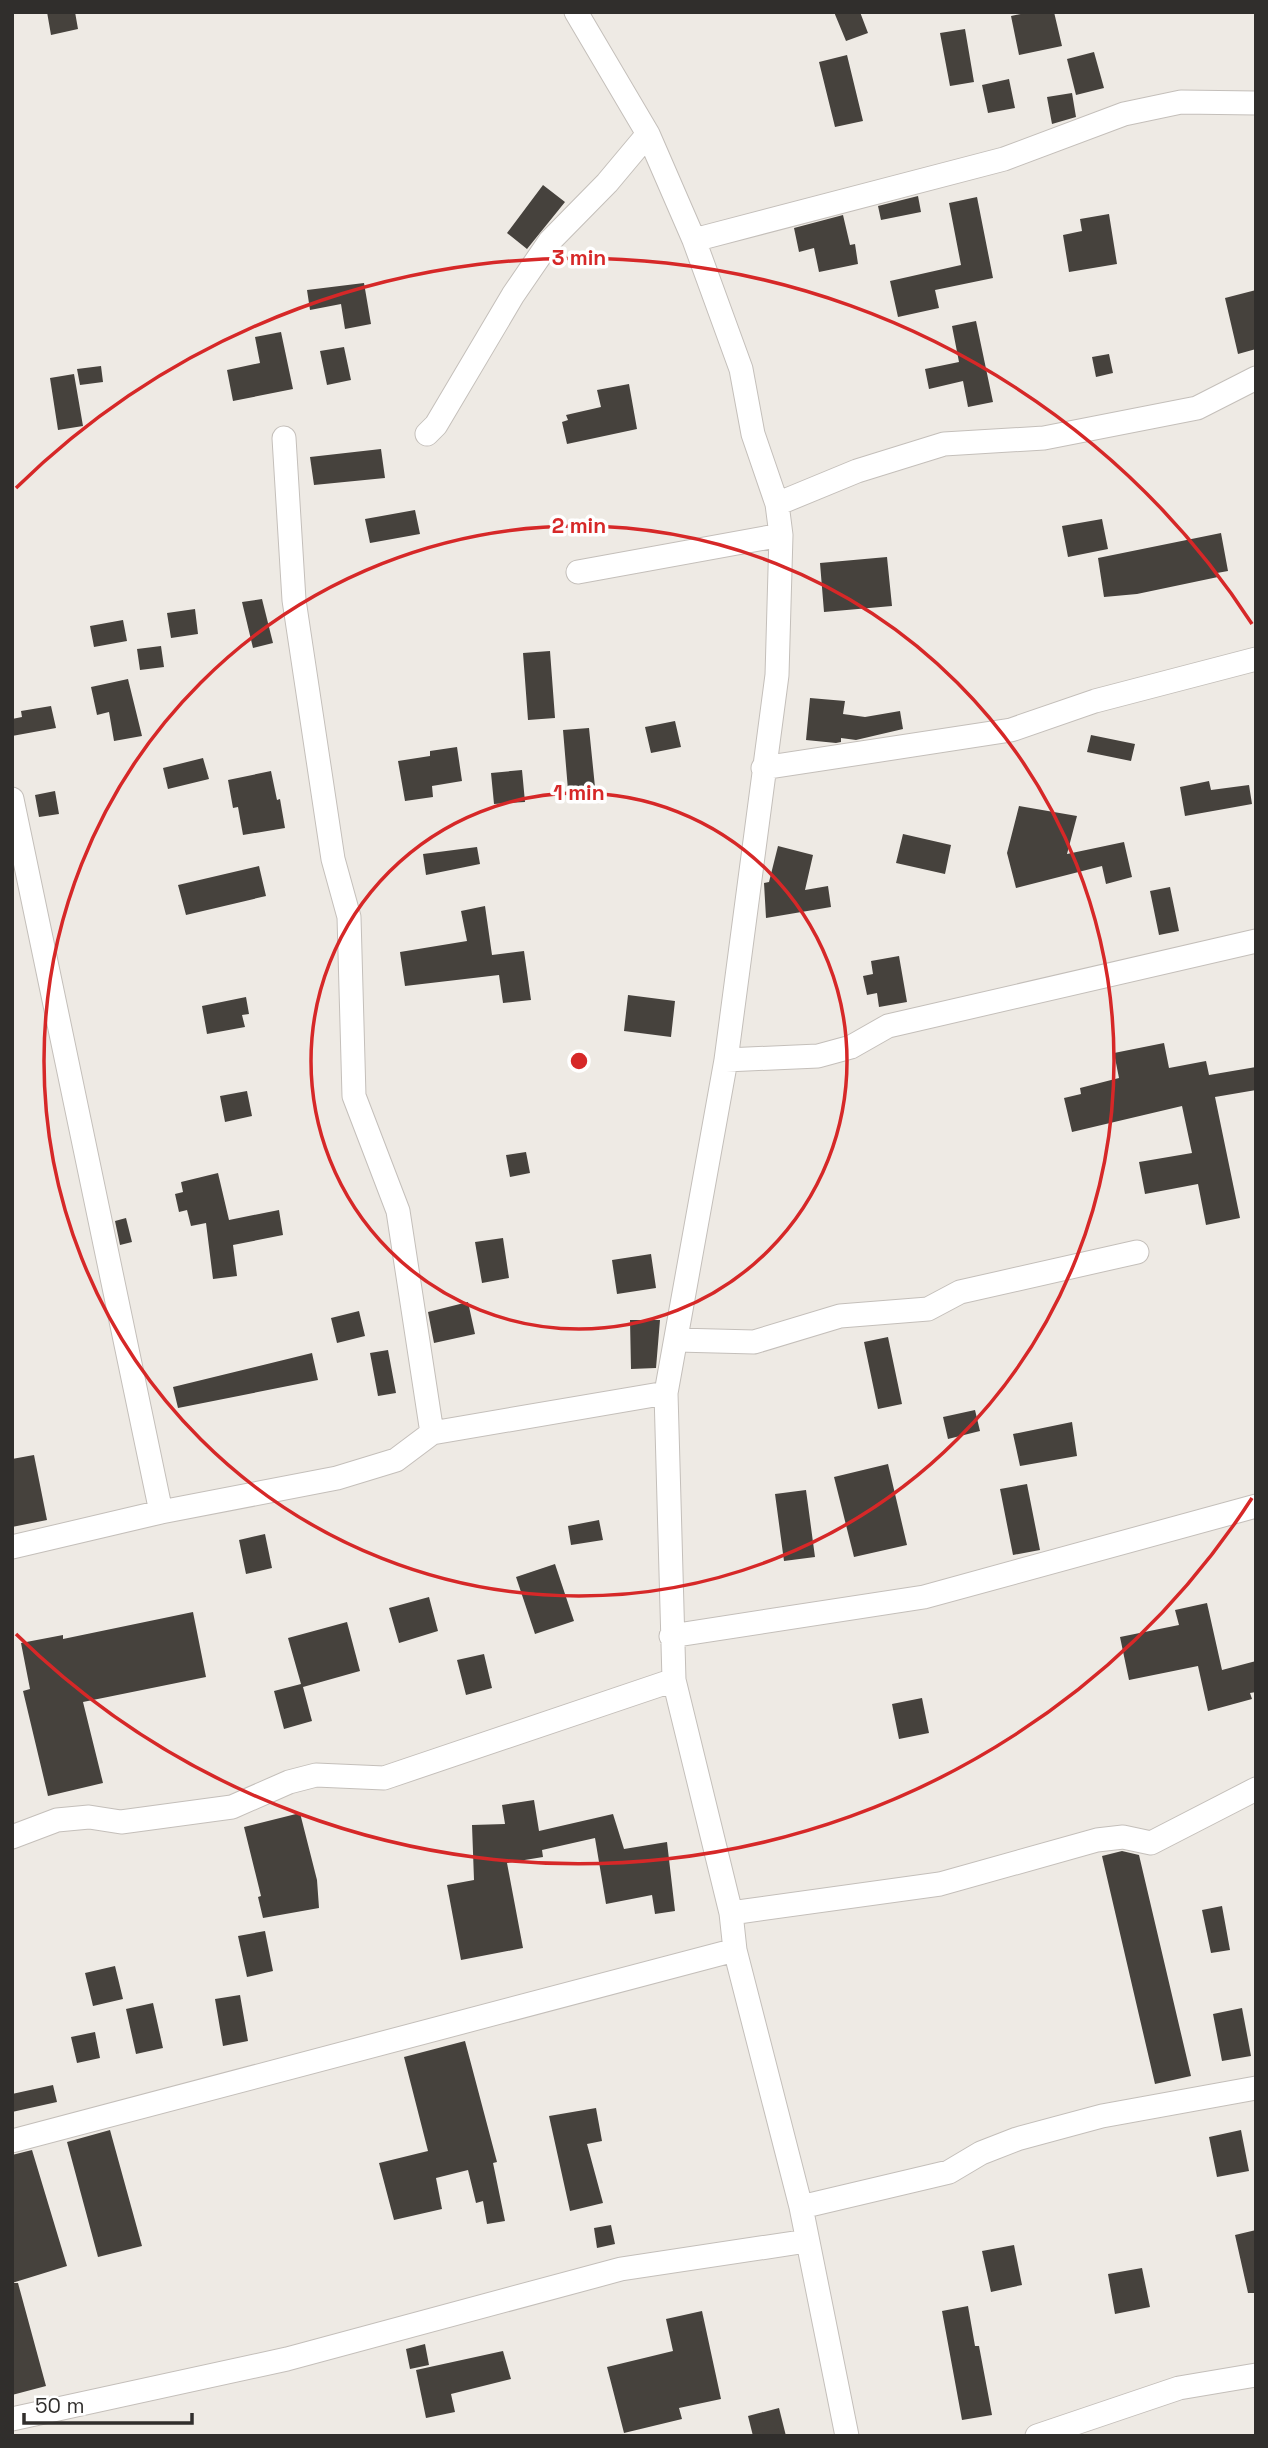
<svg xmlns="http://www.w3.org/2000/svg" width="1268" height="2448" viewBox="0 0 1268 2448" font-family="'Space Grotesk',sans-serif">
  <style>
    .building { fill: #46423d }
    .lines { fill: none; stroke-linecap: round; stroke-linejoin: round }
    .minor-casing { stroke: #c4bfba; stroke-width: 25 }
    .minor { stroke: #fff; stroke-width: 23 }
    .ring { fill: none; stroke: #d62828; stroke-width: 3.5 }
    .centre { fill: #d62828; stroke: #fff; stroke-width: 3.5 }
    .ring-label { font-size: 21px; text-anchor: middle; font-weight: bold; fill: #d62828; stroke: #fff; stroke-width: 7; stroke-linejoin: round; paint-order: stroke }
  </style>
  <rect width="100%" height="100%" fill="#eeeae4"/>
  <path class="building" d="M 47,12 L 75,12 L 78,29 L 51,35 Z
    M 834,12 L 860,12 L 868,33 L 846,41 Z
    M 1030,12 L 1054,12 L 1062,46 L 1019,55 L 1011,16 Z
    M 965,29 L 974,82 L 950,86 L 940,33 Z
    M 1094,52 L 1104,88 L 1076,95 L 1067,59 Z
    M 847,55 L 863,121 L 835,127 L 819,62 Z
    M 1009,79 L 1015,108 L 988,113 L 982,85 Z
    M 1072,93 L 1076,117 L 1052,124 L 1047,97 Z
    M 543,185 L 565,202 L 527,249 L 507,233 Z
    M 918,196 L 921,212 L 881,220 L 878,206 Z
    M 977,197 L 993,278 L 935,290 L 939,308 L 898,317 L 890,281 L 961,265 L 949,203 Z
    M 1109,214 L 1117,264 L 1069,272 L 1063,235 L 1082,231 L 1080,219 Z
    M 843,215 L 850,245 L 855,244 L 858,264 L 819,272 L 814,248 L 799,252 L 794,228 Z
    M 364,283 L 371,324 L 345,329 L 341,304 L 310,310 L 307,290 Z
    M 1256,290 L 1256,349 L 1238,354 L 1225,298 Z
    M 976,321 L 993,402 L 968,407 L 963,381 L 929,389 L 925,369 L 959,362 L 952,326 Z
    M 281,332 L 293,389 L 233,401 L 227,370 L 260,363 L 255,337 Z
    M 344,347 L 351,380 L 327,385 L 320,351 Z
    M 1109,354 L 1113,373 L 1096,377 L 1092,357 Z
    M 101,366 L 103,382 L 80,385 L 77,369 Z
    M 74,374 L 83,426 L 58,430 L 50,378 Z
    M 629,384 L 637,429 L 567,444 L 562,422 L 568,420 L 566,415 L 601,407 L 597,390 Z
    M 381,449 L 385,478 L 314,485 L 310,457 Z
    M 415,510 L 420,534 L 370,543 L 365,519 Z
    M 1102,519 L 1108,549 L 1068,557 L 1062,526 Z
    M 1221,533 L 1228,571 L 1217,573 L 1218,577 L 1137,594 L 1104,597 L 1098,558 Z
    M 887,557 L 892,606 L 824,612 L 820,563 Z
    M 262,599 L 273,643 L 253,648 L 242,602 Z
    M 195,609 L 198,634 L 171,638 L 167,613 Z
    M 123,620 L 127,641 L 94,647 L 90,626 Z
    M 161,646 L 164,667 L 140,670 L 137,649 Z
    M 550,651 L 555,718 L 528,720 L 523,653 Z
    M 128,679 L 142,736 L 114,741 L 109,712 L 97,715 L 91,687 Z
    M 810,698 L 845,701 L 843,714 L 865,717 L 900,711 L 903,729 L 856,740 L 841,738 L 841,742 L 836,743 L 806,740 Z
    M 51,706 L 56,728 L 12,736 L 12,719 L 22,717 L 21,711 Z
    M 675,721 L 681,747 L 651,753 L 645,727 Z
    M 589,728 L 595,787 L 568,790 L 563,730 Z
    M 1091,735 L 1135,744 L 1131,761 L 1087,752 Z
    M 457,747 L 462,781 L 432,786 L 433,797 L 405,801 L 398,761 L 430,756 L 430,751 Z
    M 203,758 L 209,779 L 168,789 L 163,768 Z
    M 522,770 L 525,802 L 494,804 L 491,773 Z
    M 271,771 L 277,800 L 280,799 L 285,828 L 243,835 L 238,807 L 233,808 L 228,780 Z
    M 1209,781 L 1211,790 L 1249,785 L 1252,804 L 1185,816 L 1180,787 Z
    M 55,791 L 59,814 L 39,817 L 35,795 Z
    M 1019,806 L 1077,816 L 1067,854 L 1124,842 L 1132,877 L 1106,884 L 1102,866 L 1016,888 L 1007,853 Z
    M 903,834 L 951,845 L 945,874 L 896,863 Z
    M 778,846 L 813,855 L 805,890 L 828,886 L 831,907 L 766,918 L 764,883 L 769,882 Z
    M 477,847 L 480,864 L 426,875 L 423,854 Z
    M 259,866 L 266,896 L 186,915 L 178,885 Z
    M 1170,887 L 1179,931 L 1159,935 L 1150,891 Z
    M 485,906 L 492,955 L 524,951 L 531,1000 L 503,1003 L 499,975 L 405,986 L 400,952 L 467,941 L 461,911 Z
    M 899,956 L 907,1002 L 879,1007 L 877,993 L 867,995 L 863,976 L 873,974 L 871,961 Z
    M 628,995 L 675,1001 L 671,1037 L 624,1031 Z
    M 246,997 L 249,1014 L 242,1015 L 245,1027 L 207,1034 L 202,1006 Z
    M 1164,1043 L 1169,1068 L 1206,1061 L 1209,1075 L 1256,1067 L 1256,1090 L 1215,1097 L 1240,1218 L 1206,1225 L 1198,1184 L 1145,1194 L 1139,1162 L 1192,1153 L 1182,1106 L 1072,1132 L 1064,1098 L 1081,1094 L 1080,1088 L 1119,1078 L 1114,1053 Z
    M 247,1091 L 252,1116 L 225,1122 L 220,1096 Z
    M 526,1152 L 530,1173 L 510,1177 L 506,1155 Z
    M 218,1173 L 229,1220 L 279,1210 L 283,1235 L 233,1245 L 237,1276 L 213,1279 L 206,1223 L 191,1226 L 187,1210 L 179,1212 L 175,1194 L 183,1192 L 181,1182 Z
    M 126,1218 L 132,1242 L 120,1245 L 115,1221 Z
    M 503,1238 L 509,1278 L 482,1283 L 475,1242 Z
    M 651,1254 L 656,1288 L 617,1294 L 612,1260 Z
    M 468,1302 L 475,1334 L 434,1343 L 428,1312 Z
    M 359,1311 L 365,1336 L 337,1343 L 331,1318 Z
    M 630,1320 L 660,1320 L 656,1368 L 631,1369 Z
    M 888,1337 L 902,1404 L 878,1409 L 864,1342 Z
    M 388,1350 L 396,1393 L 378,1396 L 370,1353 Z
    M 312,1353 L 318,1380 L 178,1408 L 173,1387 Z
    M 975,1410 L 980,1431 L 948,1439 L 943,1417 Z
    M 1072,1422 L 1077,1456 L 1020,1466 L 1013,1434 Z
    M 34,1455 L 47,1520 L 12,1527 L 12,1459 Z
    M 888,1464 L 907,1545 L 854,1557 L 834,1477 Z
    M 1027,1484 L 1040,1550 L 1013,1555 L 1000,1489 Z
    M 806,1490 L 815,1557 L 784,1561 L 775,1494 Z
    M 599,1520 L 603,1540 L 571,1545 L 568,1526 Z
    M 265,1534 L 272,1568 L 246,1574 L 239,1540 Z
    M 555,1564 L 574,1621 L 535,1634 L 516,1577 Z
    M 429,1597 L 438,1631 L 399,1643 L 389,1608 Z
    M 1207,1603 L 1222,1670 L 1256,1661 L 1256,1692 L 1250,1693 L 1252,1699 L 1208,1711 L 1198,1666 L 1129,1680 L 1120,1637 L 1179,1625 L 1175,1610 Z
    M 193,1612 L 206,1677 L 83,1702 L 103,1783 L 48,1796 L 23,1691 L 30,1689 L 21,1643 L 63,1635 L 63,1639 Z
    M 347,1622 L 360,1671 L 303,1687 L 312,1721 L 284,1729 L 274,1691 L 301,1684 L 288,1638 Z
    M 484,1654 L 492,1688 L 466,1695 L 457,1660 Z
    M 922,1698 L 929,1733 L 899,1739 L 892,1704 Z
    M 534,1800 L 539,1831 L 613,1814 L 624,1849 L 667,1842 L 675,1911 L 655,1914 L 652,1895 L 606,1904 L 595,1838 L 542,1850 L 543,1857 L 507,1863 L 523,1948 L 461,1960 L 447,1885 L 474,1880 L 472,1825 L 505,1824 L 502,1805 Z
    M 300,1813 L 317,1880 L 319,1908 L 263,1918 L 258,1897 L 261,1896 L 244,1827 Z
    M 1122,1851 L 1139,1855 L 1191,2076 L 1155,2084 L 1102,1856 Z
    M 1222,1906 L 1230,1950 L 1211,1953 L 1202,1910 Z
    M 265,1931 L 273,1971 L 247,1977 L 238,1936 Z
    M 115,1966 L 123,1999 L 93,2006 L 85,1973 Z
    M 240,1995 L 248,2041 L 223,2046 L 215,1999 Z
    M 153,2003 L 163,2048 L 136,2054 L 126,2009 Z
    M 1242,2008 L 1251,2056 L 1222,2061 L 1213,2014 Z
    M 95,2032 L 100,2058 L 77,2063 L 71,2037 Z
    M 465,2041 L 497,2162 L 493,2163 L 505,2221 L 487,2224 L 483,2201 L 476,2203 L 468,2170 L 436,2178 L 442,2209 L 394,2220 L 379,2163 L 428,2151 L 404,2057 Z
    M 53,2085 L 57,2102 L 12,2112 L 12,2094 Z
    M 596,2108 L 602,2141 L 587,2144 L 603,2203 L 570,2211 L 549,2116 Z
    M 110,2130 L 142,2246 L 98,2257 L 67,2142 Z
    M 1241,2130 L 1249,2171 L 1217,2177 L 1209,2137 Z
    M 32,2150 L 67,2266 L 12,2283 L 12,2155 Z
    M 611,2225 L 615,2244 L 597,2248 L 594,2228 Z
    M 1256,2230 L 1256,2293 L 1248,2293 L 1235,2235 Z
    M 1014,2245 L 1022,2285 L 991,2292 L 982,2251 Z
    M 1142,2268 L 1150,2307 L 1115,2314 L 1108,2274 Z
    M 12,2283 L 18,2283 L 46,2386 L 12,2395 Z
    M 968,2306 L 975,2346 L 979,2346 L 992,2415 L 962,2420 L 942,2311 Z
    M 702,2311 L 721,2399 L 679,2408 L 682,2419 L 624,2433 L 607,2367 L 673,2351 L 666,2319 Z
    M 425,2344 L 429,2365 L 410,2369 L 406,2349 Z
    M 503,2351 L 511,2379 L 451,2394 L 455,2412 L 426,2418 L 416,2370 Z
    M 779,2408 L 786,2436 L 753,2436 L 748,2416 Z"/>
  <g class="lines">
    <g class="minor-casing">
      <path id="minor" d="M 576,12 L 648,134 L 694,240 L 741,369 L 753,434 L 777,504 L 781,535 L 777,675 L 726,1060 L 666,1393 L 674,1680 L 731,1913 L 735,1950 L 801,2207 L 847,2436
        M 694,240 L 1004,159 L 1124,114 L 1181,102 L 1256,103
        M 427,434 L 436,425 L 513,295 L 550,241 L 607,183 L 648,134
        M 284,438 L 294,600 L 333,859 L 349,917 L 354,1096 L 398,1211 L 432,1433
        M 777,504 L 857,471 L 944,444 L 1044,438 L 1197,408 L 1256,378
        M 578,572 L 781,535
        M 763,768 L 1011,730 L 1095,701 L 1256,659
        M 12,799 L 161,1512
        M 726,1060 L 818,1056 L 851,1047 L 888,1026 L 1256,941
        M 677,1340 L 754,1342 L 840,1316 L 928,1309 L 960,1292 L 1137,1252
        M 12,1547 L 161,1512 L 337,1478 L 396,1460 L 432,1433 L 666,1393
        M 671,1636 L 924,1597 L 1256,1506
        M 12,1837 L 57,1820 L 89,1817 L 121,1822 L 232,1807 L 289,1782 L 316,1775 L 384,1778 L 674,1680
        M 731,1913 L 940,1884 L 1097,1840 L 1123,1837 L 1151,1843 L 1256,1789
        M 12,2141 L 735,1950
        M 801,2207 L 949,2172 L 981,2153 L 1017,2139 L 1102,2116 L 1256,2088
        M 12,2419 L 287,2359 L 621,2269 L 807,2241
        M 1037,2436 L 1179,2388 L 1256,2375"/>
    </g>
    <use href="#minor" class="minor"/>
  </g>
  <g class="ring">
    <circle cx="579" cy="1061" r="268"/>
    <circle cx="579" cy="1061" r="535"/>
    <path d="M1252 1498A803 803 0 0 1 16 1634M16 488A803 803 0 0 1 1252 624"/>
  </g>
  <circle cx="579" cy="1061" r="10" class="centre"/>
  <g class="ring-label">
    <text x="579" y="265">3 min</text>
    <text x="579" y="533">2 min</text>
    <text x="579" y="800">1 min</text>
  </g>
  <rect width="1268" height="2448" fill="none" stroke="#302e2c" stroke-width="28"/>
  <path d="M24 2413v10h168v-10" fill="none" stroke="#302e2c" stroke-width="3.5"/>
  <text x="35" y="2413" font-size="21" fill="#302e2c" stroke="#ffffff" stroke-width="5" paint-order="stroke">50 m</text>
</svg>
